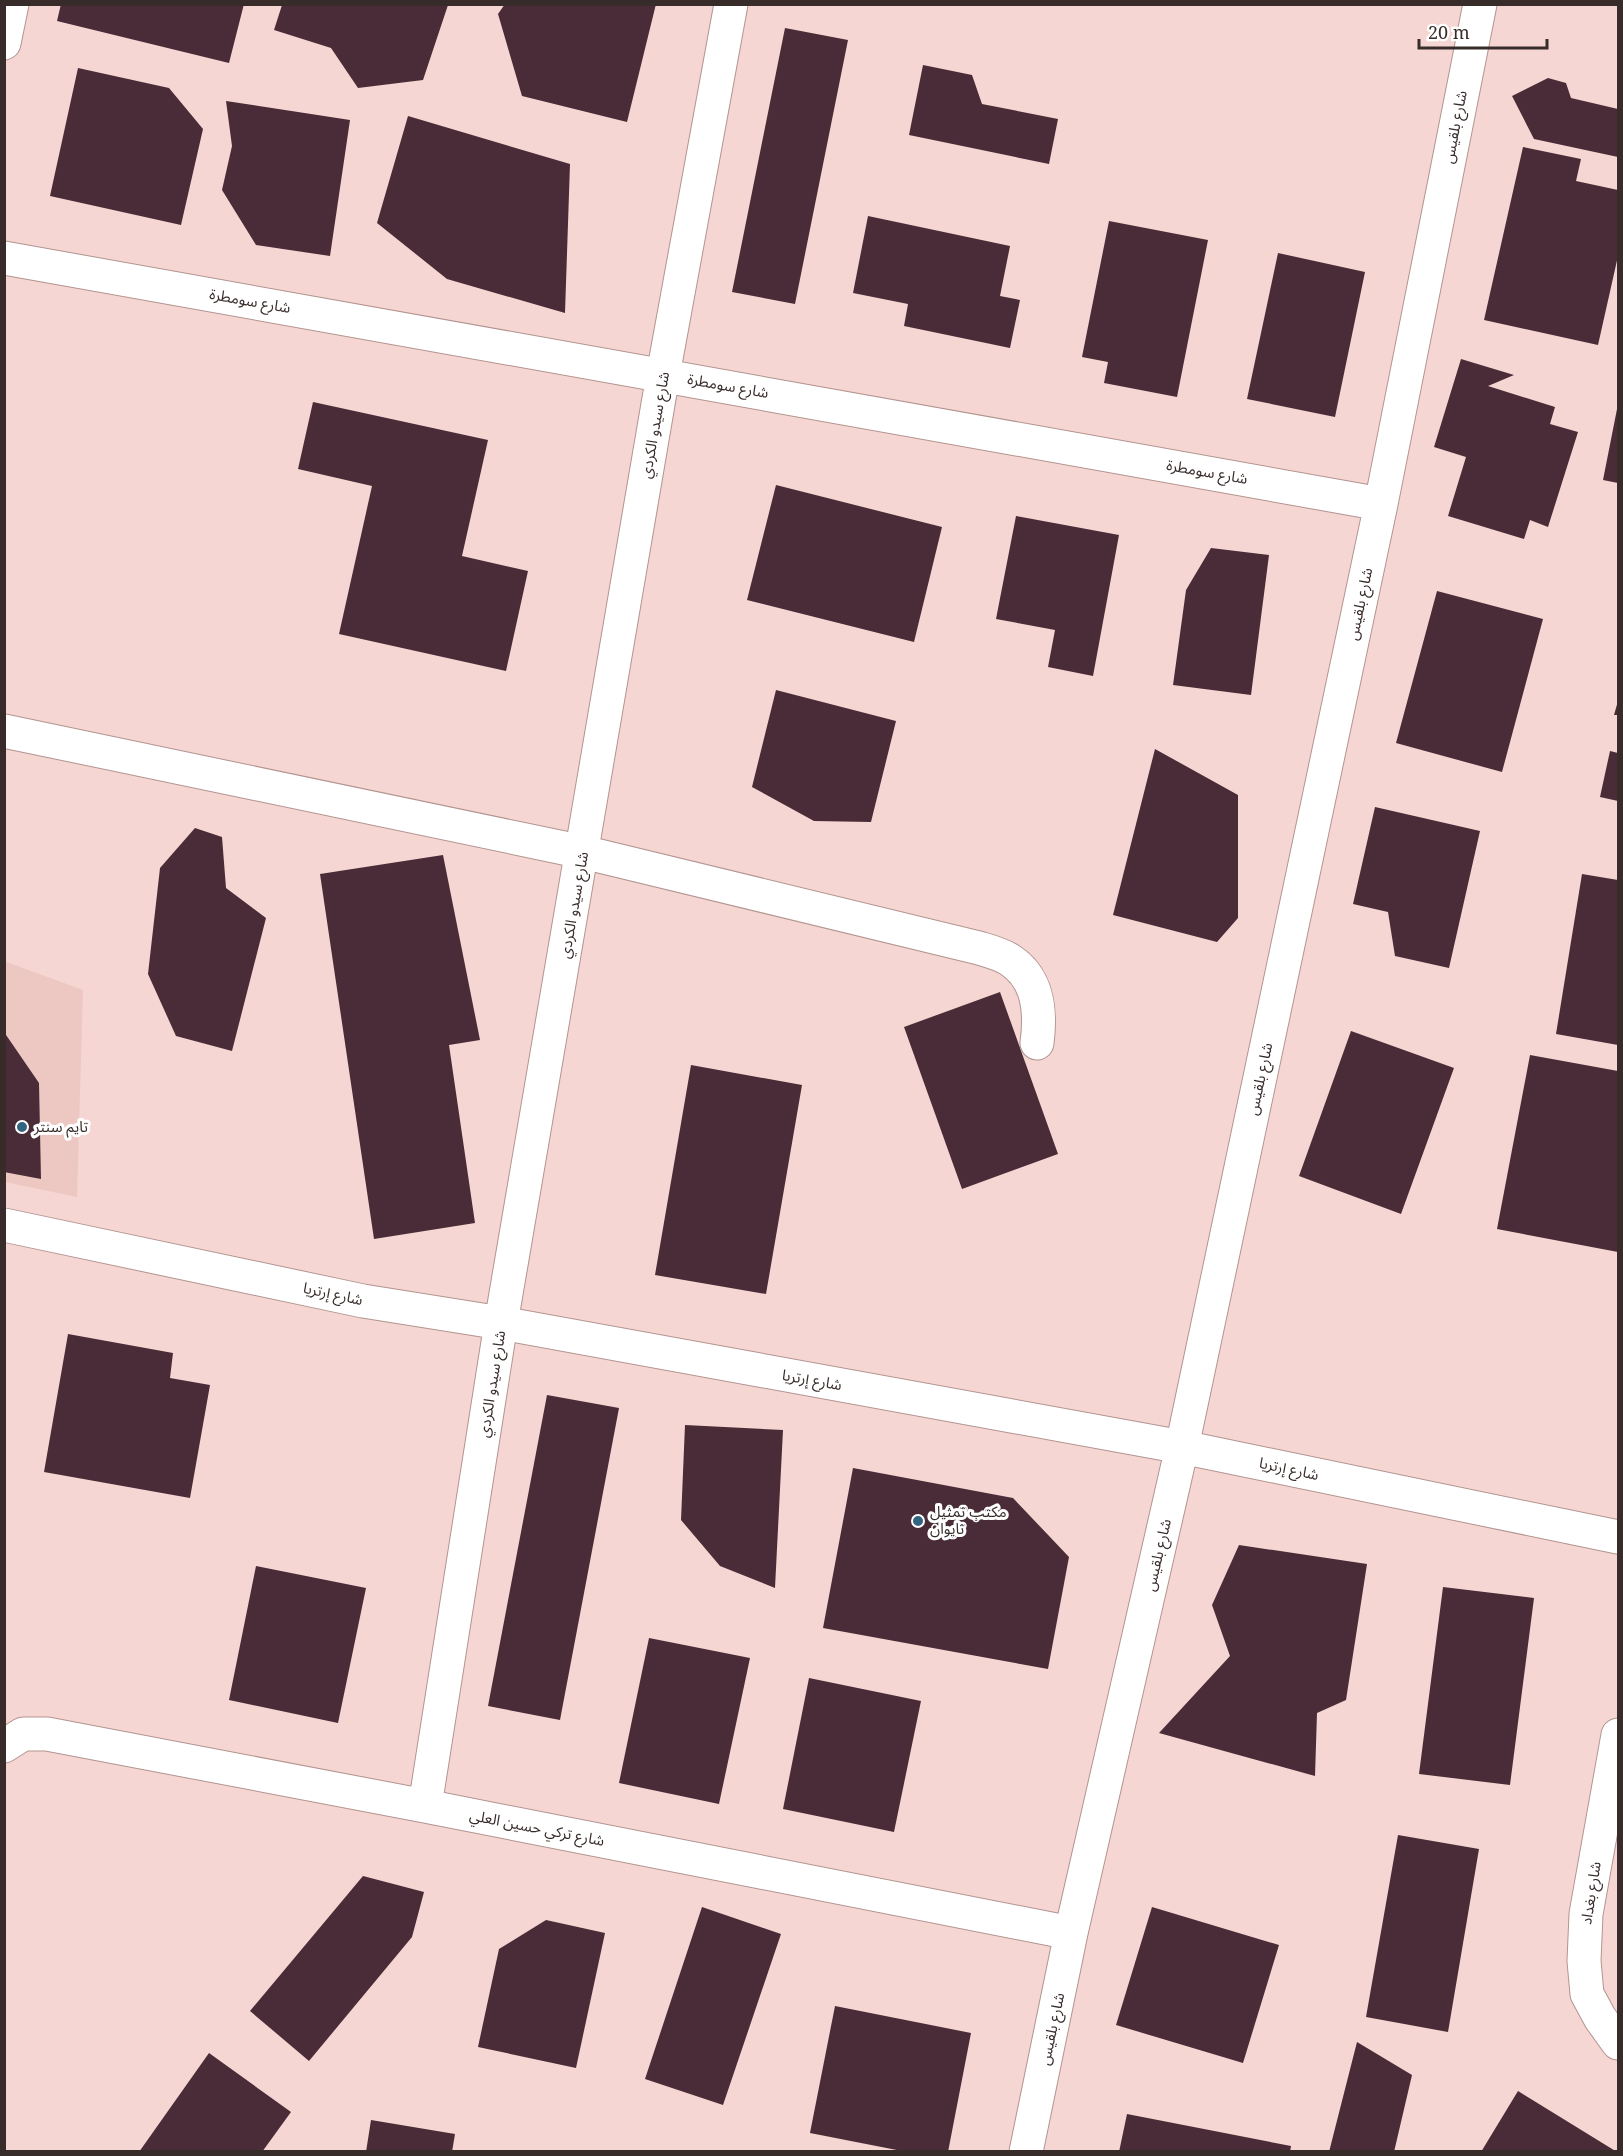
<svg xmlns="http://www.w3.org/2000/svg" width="1623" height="2156" viewBox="0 0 1623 2156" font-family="'Noto Serif','Noto Sans Arabic',serif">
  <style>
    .built { fill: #edc7c2 }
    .building { fill: #492c37 }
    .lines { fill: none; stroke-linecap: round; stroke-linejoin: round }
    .street-casing { stroke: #b29490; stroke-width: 35 }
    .street { stroke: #fff; stroke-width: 33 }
    .poi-dot { fill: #326482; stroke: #fff; stroke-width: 2 }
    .labels { text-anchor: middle; stroke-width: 6; stroke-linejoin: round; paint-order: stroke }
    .street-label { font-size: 15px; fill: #382c2b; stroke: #fff }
    .poi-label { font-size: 15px; fill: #382c2b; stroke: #fff; text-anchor: start }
  </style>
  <rect width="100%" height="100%" fill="#f6d6d2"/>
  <path class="built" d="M 4,961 L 83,990 L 77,1197 L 5,1182 Z"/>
  <path class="building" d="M 61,4 L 244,4 L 229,63 L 57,21 Z
    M 505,4 L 656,4 L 627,122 L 522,96 L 498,14 Z
    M 282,5 L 448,5 L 423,80 L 358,88 L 331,48 L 274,30 Z
    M 785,28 L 848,40 L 795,304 L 732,292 Z
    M 923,65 L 972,75 L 982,104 L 1058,119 L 1049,164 L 909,135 Z
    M 78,68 L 169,88 L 203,129 L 181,225 L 50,196 Z
    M 1548,78 L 1566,83 L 1571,98 L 1618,109 L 1618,157 L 1534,139 L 1512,96 Z
    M 226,101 L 350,120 L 330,256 L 256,245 L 222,190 L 232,146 Z
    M 408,116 L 570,164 L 565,313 L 447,279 L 377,223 Z
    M 1523,147 L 1581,159 L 1576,181 L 1618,190 L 1618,256 L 1598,345 L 1484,320 Z
    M 868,216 L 1010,246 L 1000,296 L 1020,300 L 1010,348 L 904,326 L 908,304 L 853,293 Z
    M 1109,221 L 1208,240 L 1177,397 L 1104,383 L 1108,362 L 1082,357 Z
    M 1278,253 L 1365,272 L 1335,417 L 1247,399 Z
    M 1461,359 L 1514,375 L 1488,386 L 1555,407 L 1550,424 L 1578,432 L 1548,527 L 1530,520 L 1524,539 L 1448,516 L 1466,457 L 1434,447 Z
    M 313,402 L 488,440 L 462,556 L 528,571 L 506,671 L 339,634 L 372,486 L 298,469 Z
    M 1617,409 L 1618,409 L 1618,483 L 1603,480 Z
    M 776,485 L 942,527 L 914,642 L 747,600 Z
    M 1016,516 L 1119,535 L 1093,676 L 1048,667 L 1055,630 L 996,619 Z
    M 1211,548 L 1269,555 L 1251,695 L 1173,685 L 1186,590 Z
    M 1437,591 L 1543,619 L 1502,772 L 1396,743 Z
    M 776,690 L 896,721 L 871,822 L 814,821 L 752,787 Z
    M 1618,701 L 1618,715 L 1614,715 Z
    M 1155,749 L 1238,795 L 1238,918 L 1217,942 L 1113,915 Z
    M 1610,751 L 1618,753 L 1618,801 L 1600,797 Z
    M 1375,807 L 1480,831 L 1449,968 L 1395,956 L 1388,912 L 1353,904 Z
    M 195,828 L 222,837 L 226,888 L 266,918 L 232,1051 L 176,1036 L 148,974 L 160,868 Z
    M 443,855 L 480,1040 L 449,1045 L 475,1223 L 374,1239 L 320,874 Z
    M 1582,874 L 1618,880 L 1618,1045 L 1556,1034 Z
    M 1000,992 L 1058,1154 L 962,1189 L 904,1027 Z
    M 1351,1031 L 1454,1068 L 1401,1214 L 1299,1176 Z
    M 4,1032 L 39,1083 L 41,1179 L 4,1172 Z
    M 1530,1055 L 1618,1071 L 1618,1252 L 1497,1229 Z
    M 691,1065 L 802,1085 L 766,1294 L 655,1275 Z
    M 68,1334 L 173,1353 L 170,1378 L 210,1385 L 190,1498 L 44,1472 Z
    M 547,1395 L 619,1408 L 560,1720 L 488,1706 Z
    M 685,1425 L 783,1430 L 775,1588 L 720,1566 L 681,1520 Z
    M 853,1468 L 1013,1498 L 1069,1557 L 1048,1669 L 823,1628 Z
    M 1239,1545 L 1367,1564 L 1346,1700 L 1317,1713 L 1315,1776 L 1159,1733 L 1230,1656 L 1212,1605 Z
    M 256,1566 L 366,1588 L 338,1723 L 229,1700 Z
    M 1443,1587 L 1534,1598 L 1510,1785 L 1419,1774 Z
    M 649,1638 L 750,1658 L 719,1804 L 619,1783 Z
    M 809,1678 L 921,1701 L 894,1832 L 783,1809 Z
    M 1398,1835 L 1479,1849 L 1448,2032 L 1366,2017 Z
    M 363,1876 L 424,1892 L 412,1937 L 309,2061 L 250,2011 Z
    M 702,1907 L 781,1934 L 723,2105 L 645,2079 Z
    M 1152,1907 L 1279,1945 L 1243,2063 L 1116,2025 Z
    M 546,1920 L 605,1933 L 576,2068 L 478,2047 L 499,1949 Z
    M 835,2006 L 971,2033 L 948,2152 L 907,2152 L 810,2133 Z
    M 1357,2042 L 1412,2075 L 1394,2152 L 1329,2152 Z
    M 209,2053 L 291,2112 L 262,2152 L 139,2152 Z
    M 1518,2091 L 1617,2152 L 1481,2152 Z
    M 1127,2114 L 1291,2146 L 1290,2152 L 1119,2152 Z
    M 371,2120 L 455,2134 L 452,2152 L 366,2152 Z"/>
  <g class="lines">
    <g class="street-casing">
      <path id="street" d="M 4,43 L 12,4
        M 4,258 L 1381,504
        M 4,731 L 583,852 L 979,948 C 989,951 1001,954 1010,960 C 1039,979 1041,1012 1037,1043
        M 4,1225 L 363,1301 L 501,1323 L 1182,1447 L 1618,1537
        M 1618,1735 L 1586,1914 L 1584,1961 L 1587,1994 L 1600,2018 L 1618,2043
        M 4,1746 L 23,1734 L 47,1734 L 425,1806 L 1071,1933
        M 425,1806 L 501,1323 L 663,375 L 731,4
        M 1026,2152 L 1071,1933 L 1182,1447 L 1381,504 L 1480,4"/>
    </g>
    <use href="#street" class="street"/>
  </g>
  <g class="poi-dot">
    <circle cx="22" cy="1127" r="6"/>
    <circle cx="918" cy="1521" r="6"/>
  </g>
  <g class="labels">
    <g class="street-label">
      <text transform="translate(1455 127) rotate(-79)" y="5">شارع بلقيس</text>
      <text transform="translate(250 301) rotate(10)" y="5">شارع سومطرة</text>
      <text transform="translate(728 386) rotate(10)" y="5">شارع سومطرة</text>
      <text transform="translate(655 425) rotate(-80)" y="5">شارع سيدو الكردي</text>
      <text transform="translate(1207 472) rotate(10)" y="5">شارع سومطرة</text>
      <text transform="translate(1360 604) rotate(-78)" y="5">شارع بلقيس</text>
      <text transform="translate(574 905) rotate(-80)" y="5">شارع سيدو الكردي</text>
      <text transform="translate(1260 1079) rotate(-78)" y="5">شارع بلقيس</text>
      <text transform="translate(333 1294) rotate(12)" y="5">شارع إرتريا</text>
      <text transform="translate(812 1380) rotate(10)" y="5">شارع إرتريا</text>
      <text transform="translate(492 1384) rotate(-81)" y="5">شارع سيدو الكردي</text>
      <text transform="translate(1289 1469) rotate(12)" y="5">شارع إرتريا</text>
      <text transform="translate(1158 1555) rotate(-77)" y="5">شارع بلقيس</text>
      <text transform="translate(537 1828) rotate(11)" y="5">شارع تركي حسين العلي</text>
      <text transform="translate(1591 1893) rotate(-81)" y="5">شارع بغداد</text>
      <text transform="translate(1052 2029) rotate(-78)" y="5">شارع بلقيس</text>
    </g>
    <g class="poi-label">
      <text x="34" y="1132">تايم سنتر</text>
      <text x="930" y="1517">مكتب تمثيل<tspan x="930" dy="17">تايوان</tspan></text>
    </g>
  </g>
  <rect width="1623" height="2156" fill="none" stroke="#382c2b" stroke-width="12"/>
  <path d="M1419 39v9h128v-9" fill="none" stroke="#382c2b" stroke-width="3"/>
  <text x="1428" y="39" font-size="18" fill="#382c2b" stroke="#ffffff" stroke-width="4.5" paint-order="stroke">20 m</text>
</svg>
